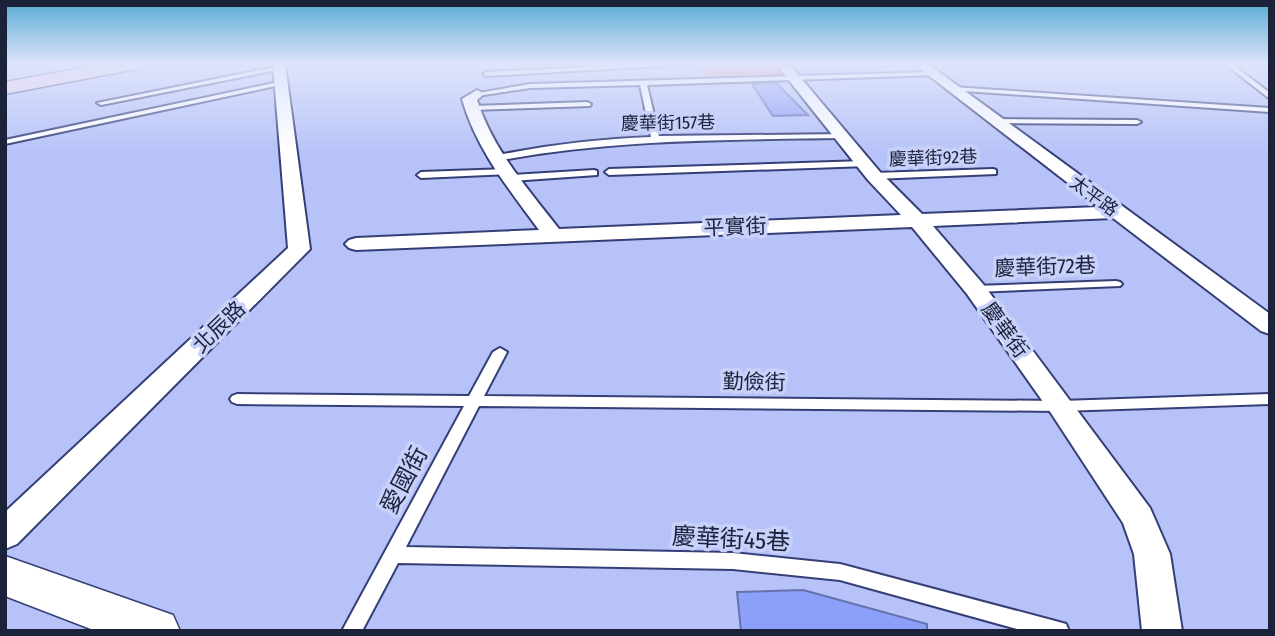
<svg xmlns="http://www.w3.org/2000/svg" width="1275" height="636" viewBox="0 0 1275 636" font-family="'Fira Sans Condensed','Noto Sans TC',sans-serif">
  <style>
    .built { fill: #a6b6fe }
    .green { fill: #df8570 }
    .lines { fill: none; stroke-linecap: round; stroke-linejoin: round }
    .stream { stroke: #1f9ab1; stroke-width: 4.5 }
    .building { fill: #8da0f9; stroke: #6572ae; stroke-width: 2 }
    .service-casing { stroke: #353f76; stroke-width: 4 }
    .minor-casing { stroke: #353f76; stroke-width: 4 }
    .tertiary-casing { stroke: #353f76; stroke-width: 3 }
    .secondary-casing { stroke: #353f76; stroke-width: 3 }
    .service { fill: #fff; fill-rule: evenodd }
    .minor { fill: #fff; fill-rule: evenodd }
    .tertiary { fill: #fff; fill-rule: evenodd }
    .secondary { fill: #eed3e9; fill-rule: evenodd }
    .labels { text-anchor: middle; stroke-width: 7; stroke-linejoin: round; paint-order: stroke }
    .far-street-label { font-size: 18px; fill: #1d223b; stroke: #c7d1f9 }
    .street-label { font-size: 21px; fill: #1d223b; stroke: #c7d1f9 }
    .near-street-label { font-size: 24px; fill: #1d223b; stroke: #c7d1f9 }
  </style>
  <rect width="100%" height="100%" fill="#b7c3f8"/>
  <path class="built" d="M 790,64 L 909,64 L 917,71 L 798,74 Z"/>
  <path class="green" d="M 699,64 L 782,64 L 794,78 L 708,81 Z"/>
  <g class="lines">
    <path class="stream" d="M 68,65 L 71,64"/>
  </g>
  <path class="building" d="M 777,83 L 784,91 L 808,115 L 773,116 L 752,84 Z
    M 803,590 L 927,624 L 927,631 L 741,631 L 737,592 Z"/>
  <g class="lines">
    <g class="service-casing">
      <path id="service" d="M 5,64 L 13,64 L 5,67 Z
        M 649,64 L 696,64 L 486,76 L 483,74 L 486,72 Z
        M 1225,64 L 1232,64 L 1270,93 L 1270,99 Z
        M 280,66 L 282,67 L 282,69 L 101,105 L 97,103 Z
        M 933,72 L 935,73 L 935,75 L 647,85 L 659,136 L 844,134 L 844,138 L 841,138 C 725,140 611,139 497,161 L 493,158 L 494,156 C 546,145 599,139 651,137 L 640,85 L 530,88 L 477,96 L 473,94 L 530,84 Z
        M 283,81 L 286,83 L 285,84 L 5,144 L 5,140 Z
        M 952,87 L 1270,108 L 1270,112 L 950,90 L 950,88 Z
        M 587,102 L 591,104 L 590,106 L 471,110 L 467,108 L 471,106 Z
        M 990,119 L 1137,120 L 1141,122 L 1137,124 L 993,123 L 989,121 Z
        M 865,161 L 868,162 L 868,166 L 609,175 L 605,172 L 609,169 Z
        M 508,169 L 512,172 L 511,174 L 421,178 L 417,175 L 421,172 Z
        M 993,169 L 996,170 L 996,174 L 874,179 L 870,176 L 874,173 Z
        M 594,170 L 597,171 L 597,175 L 512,181 L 508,178 L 512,175 Z
        M 1116,281 L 1120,282 L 1122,284 L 1120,286 L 975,292 L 969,289 L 975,286 Z
        M 500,348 L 507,352 L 484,396 L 1061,401 L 1270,394 L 1270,404 L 1061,411 L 479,406 L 406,547 L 733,553 L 840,564 L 1059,622 L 1066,624 L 1069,631 L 1024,631 L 840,580 L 733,569 L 398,563 L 362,631 L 342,631 L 464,406 L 237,404 L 232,402 L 230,399 L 232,396 L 237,394 L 469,396 L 493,352 Z"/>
    </g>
    <g class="minor-casing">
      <path id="minor" d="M 273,64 L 285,64 L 310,249 L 17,544 L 5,549 L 5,512 L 288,248 Z
        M 776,64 L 789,64 L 880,172 L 922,214 L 1099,207 L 914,64 L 928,64 L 1270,314 L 1270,334 L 1261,331 L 1113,218 L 933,226 L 983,284 L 1150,508 L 1170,554 L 1182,631 L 1142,631 L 1134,554 L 1123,523 L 1051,413 L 967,294 L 912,227 L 356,250 L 349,248 L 345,244 L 349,240 L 356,238 L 539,230 C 509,189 476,149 462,99 L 477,90 L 484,94 L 477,100 C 493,150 528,189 559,229 L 901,215 L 868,180 Z"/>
    </g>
    <g class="tertiary-casing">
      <path id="tertiary" d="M 5,556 L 173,615 L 180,631 L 96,631 L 5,596 Z"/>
    </g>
    <g class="secondary-casing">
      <path id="secondary" d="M 105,64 L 145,64 L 136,69 L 5,94 L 5,82 Z"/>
    </g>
    <use href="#service" class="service"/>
    <use href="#minor" class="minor"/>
    <use href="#tertiary" class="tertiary"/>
    <use href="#secondary" class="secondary"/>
  </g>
  <linearGradient id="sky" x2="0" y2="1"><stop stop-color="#57aad2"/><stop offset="0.42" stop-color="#dfe4fc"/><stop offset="1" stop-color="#dfe4fc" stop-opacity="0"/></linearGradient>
  <rect width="1275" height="153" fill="url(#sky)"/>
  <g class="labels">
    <g class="far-street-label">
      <text transform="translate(668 123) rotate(-1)" y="6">慶華街157巷</text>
      <text transform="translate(933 158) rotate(-2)" y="6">慶華街92巷</text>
      <text transform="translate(1094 196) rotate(36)" y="6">太平路</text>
    </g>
    <g class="street-label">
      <text transform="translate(735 227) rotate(-2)" y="7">平實街</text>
      <text transform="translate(1045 267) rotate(-2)" y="7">慶華街72巷</text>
      <text transform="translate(219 327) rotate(-44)" y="7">北辰路</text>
      <text transform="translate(1005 330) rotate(54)" y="7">慶華街</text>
      <text transform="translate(754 382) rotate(1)" y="7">勤儉街</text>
    </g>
    <g class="near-street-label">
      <text transform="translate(404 480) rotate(-62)" y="8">愛國街</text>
      <text transform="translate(731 539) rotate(3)" y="8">慶華街45巷</text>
    </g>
  </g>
  <rect width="1275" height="636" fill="none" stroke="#1d223b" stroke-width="14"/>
</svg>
